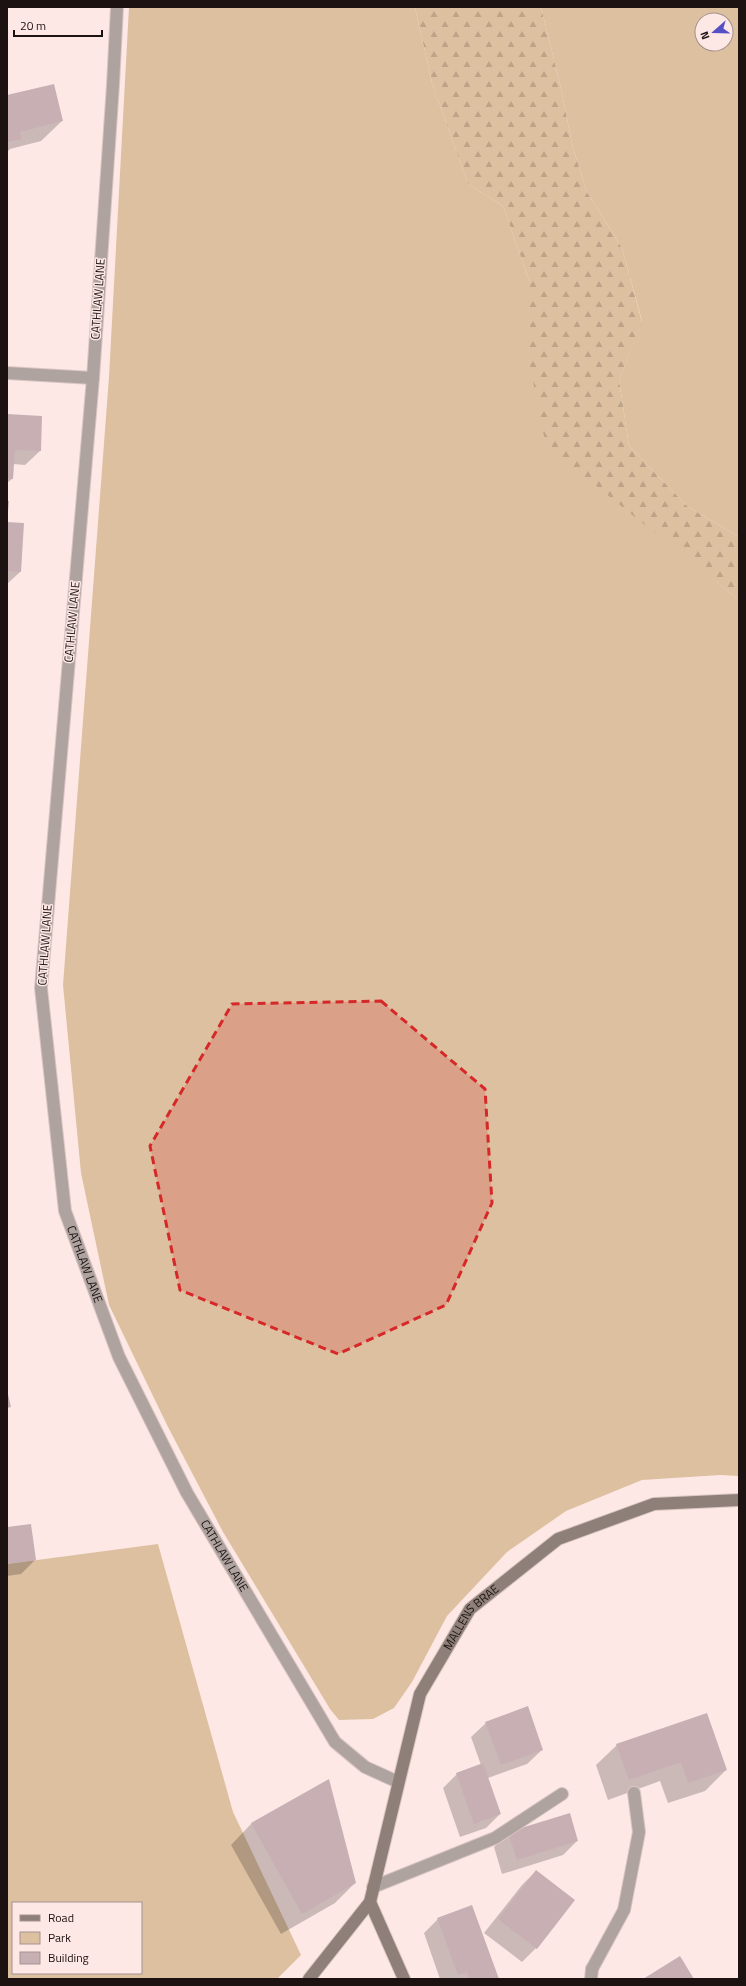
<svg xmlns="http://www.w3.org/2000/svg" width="746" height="1986" viewBox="0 0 746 1986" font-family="'Titillium Web',sans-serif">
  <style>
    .green { fill: #ddc0a0; fill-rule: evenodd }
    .forest { fill: url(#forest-firs) }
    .shadow { fill: #0003 }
    .building { fill: #c8afb4 }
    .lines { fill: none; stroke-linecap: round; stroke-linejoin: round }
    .service-casing { stroke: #dac6c3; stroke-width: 14 }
    .minor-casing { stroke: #dac6c3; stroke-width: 14 }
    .secondary-casing { stroke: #dac6c3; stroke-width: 14 }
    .service { stroke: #aea39f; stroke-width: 12 }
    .minor { stroke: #aea39f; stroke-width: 12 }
    .secondary { stroke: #8e8079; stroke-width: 12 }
    .marked { fill: #d62828; fill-opacity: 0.2; stroke: #d62828; stroke-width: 3; stroke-dasharray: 8 5; stroke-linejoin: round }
    .labels { text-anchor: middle; stroke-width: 3; stroke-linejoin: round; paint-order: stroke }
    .street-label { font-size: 12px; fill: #1b1211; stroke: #fee8e5 }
  </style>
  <defs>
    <pattern id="forest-firs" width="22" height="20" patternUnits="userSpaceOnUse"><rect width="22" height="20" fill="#ddc0a0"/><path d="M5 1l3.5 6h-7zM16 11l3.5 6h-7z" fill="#bda489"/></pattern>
  </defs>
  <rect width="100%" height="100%" fill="#fee8e5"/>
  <path class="green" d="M 129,7 L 415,7 L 432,83 L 468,184 L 503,206 L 530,283 L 530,366 L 629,511 L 739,600 L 739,1476 L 720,1475 L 642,1480 L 566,1511 L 507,1552 L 447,1616 L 412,1682 L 394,1708 L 373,1719 L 339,1720 L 330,1709 L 223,1532 L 168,1427 L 109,1305 L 81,1173 L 63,985 L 109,377 Z
    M 541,7 L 739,7 L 739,537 L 687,506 L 629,446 L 619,380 L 642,321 L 622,248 L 587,192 L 573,148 L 560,84 ZM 702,20 L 726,20 L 726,44 L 702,44 Z
    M 158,1544 L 233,1812 L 301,1955 L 277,1979 L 7,1979 L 7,1564 ZM 13,1903 L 141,1903 L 141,1973 L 13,1973 Z"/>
  <path class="forest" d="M 415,7 L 541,7 L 560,84 L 573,148 L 587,192 L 622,248 L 642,322 L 619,380 L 629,446 L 687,506 L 739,537 L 739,600 L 546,446 L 530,366 L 530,283 L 503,206 L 468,184 L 432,83 Z"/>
  <path class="shadow" d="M 7,96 L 62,121 L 41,141 L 10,149 L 7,152 Z
    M 7,415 L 41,417 L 40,451 L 25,465 L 13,464 L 12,479 L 7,483 Z
    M 7,523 L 20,572 L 7,584 Z
    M 7,1528 L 35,1560 L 21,1574 L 7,1576 Z
    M 486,1723 L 542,1750 L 527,1764 L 488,1778 L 500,1814 L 486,1828 L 460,1837 L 443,1788 L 457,1774 L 481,1765 L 471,1737 Z
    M 617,1745 L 726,1770 L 705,1791 L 668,1803 L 660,1781 L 608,1800 L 596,1765 Z
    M 328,1780 L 355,1883 L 335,1903 L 281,1934 L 231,1845 L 251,1824 Z
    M 508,1833 L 577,1841 L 563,1855 L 502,1874 L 494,1847 Z
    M 536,1871 L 536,1948 L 522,1962 L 484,1933 L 522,1885 Z
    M 438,1919 L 498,1979 L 440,1979 L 424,1933 Z"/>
  <path class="building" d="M 54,84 L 63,121 L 20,132 L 21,139 L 7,142 L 7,95 Z
    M 7,414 L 42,416 L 41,451 L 15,450 L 13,479 L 7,479 Z
    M 7,501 L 9,501 L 8,512 L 7,512 Z
    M 7,522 L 24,523 L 21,572 L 7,571 Z
    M 7,1390 L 11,1407 L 7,1408 Z
    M 31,1524 L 36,1560 L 7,1564 L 7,1527 Z
    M 528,1706 L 543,1750 L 501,1765 L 485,1722 Z
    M 707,1713 L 727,1770 L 688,1783 L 681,1762 L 629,1780 L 616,1744 Z
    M 483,1763 L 501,1814 L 474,1824 L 456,1773 Z
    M 329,1779 L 356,1883 L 302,1914 L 251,1823 Z
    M 570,1813 L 578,1841 L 517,1860 L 508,1832 Z
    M 536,1870 L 575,1900 L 537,1949 L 498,1919 Z
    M 472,1905 L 499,1979 L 469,1979 L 467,1972 L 458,1975 L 437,1918 Z
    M 680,1956 L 694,1979 L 643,1979 Z"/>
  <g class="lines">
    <g class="service-casing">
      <path id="service" d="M 7,373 L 93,378
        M 373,1887 L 495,1838 L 562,1794
        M 592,1969 L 624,1910 L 639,1832 L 634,1793"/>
    </g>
    <g class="minor-casing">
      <g id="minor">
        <path id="s1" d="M 117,7 L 113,85 L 93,378 L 41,988 L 65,1211 L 119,1357 L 187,1493 L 335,1742 L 365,1767 L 398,1782"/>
        <path d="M 591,1979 L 592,1969"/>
      </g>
    </g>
    <g class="secondary-casing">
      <g id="secondary">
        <path d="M 370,1902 L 404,1979"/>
        <path id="s2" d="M 309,1979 L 370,1902 L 420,1694 L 470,1609 L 558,1539 L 654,1504 L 739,1500"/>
      </g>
    </g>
    <use href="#service" class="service"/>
    <use href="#minor" class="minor"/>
    <use href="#secondary" class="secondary"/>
  </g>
  <path class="marked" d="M 381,1001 L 485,1089 L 492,1203 L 446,1305 L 338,1354 L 180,1290 L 150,1146 L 232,1004 Z"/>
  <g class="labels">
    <g class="street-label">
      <text transform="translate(98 299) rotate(-86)" y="4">CATHLAW LANE</text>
      <text transform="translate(72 622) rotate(-85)" y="4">CATHLAW LANE</text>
      <text transform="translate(45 945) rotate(-86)" y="4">CATHLAW LANE</text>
      <text dy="4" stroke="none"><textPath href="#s1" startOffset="1265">CATHLAW LANE</textPath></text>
      <text dy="4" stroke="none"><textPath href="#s1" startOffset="1589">CATHLAW LANE</textPath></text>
      <text dy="4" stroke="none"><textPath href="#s2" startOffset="405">MALLENS BRAE</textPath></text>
    </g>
  </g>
  <rect width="746" height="1986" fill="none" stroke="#1b1211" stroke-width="16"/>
  <rect x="12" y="1902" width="130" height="72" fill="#fee8e5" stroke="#a39290"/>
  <rect x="20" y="1915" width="20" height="6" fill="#8e8079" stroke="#a39290"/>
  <text x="48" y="1922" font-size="12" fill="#1b1211">Road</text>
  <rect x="20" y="1932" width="20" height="12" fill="#ddc0a0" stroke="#a39290"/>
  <text x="48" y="1942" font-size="12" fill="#1b1211">Park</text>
  <rect x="20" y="1952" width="20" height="12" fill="#c8afb4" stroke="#a39290"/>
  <text x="48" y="1962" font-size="12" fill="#1b1211">Building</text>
  <g transform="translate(714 32) rotate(250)"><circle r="19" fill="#fee8e5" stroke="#a39290"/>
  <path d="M0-3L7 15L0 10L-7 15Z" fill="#5550c7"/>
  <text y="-6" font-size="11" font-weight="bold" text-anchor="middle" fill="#1b1211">N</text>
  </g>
  <path d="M14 30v6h88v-6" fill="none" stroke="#1b1211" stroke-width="2"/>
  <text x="20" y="30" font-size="12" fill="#1b1211" stroke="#fee8e5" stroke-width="3" paint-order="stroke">20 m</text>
</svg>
